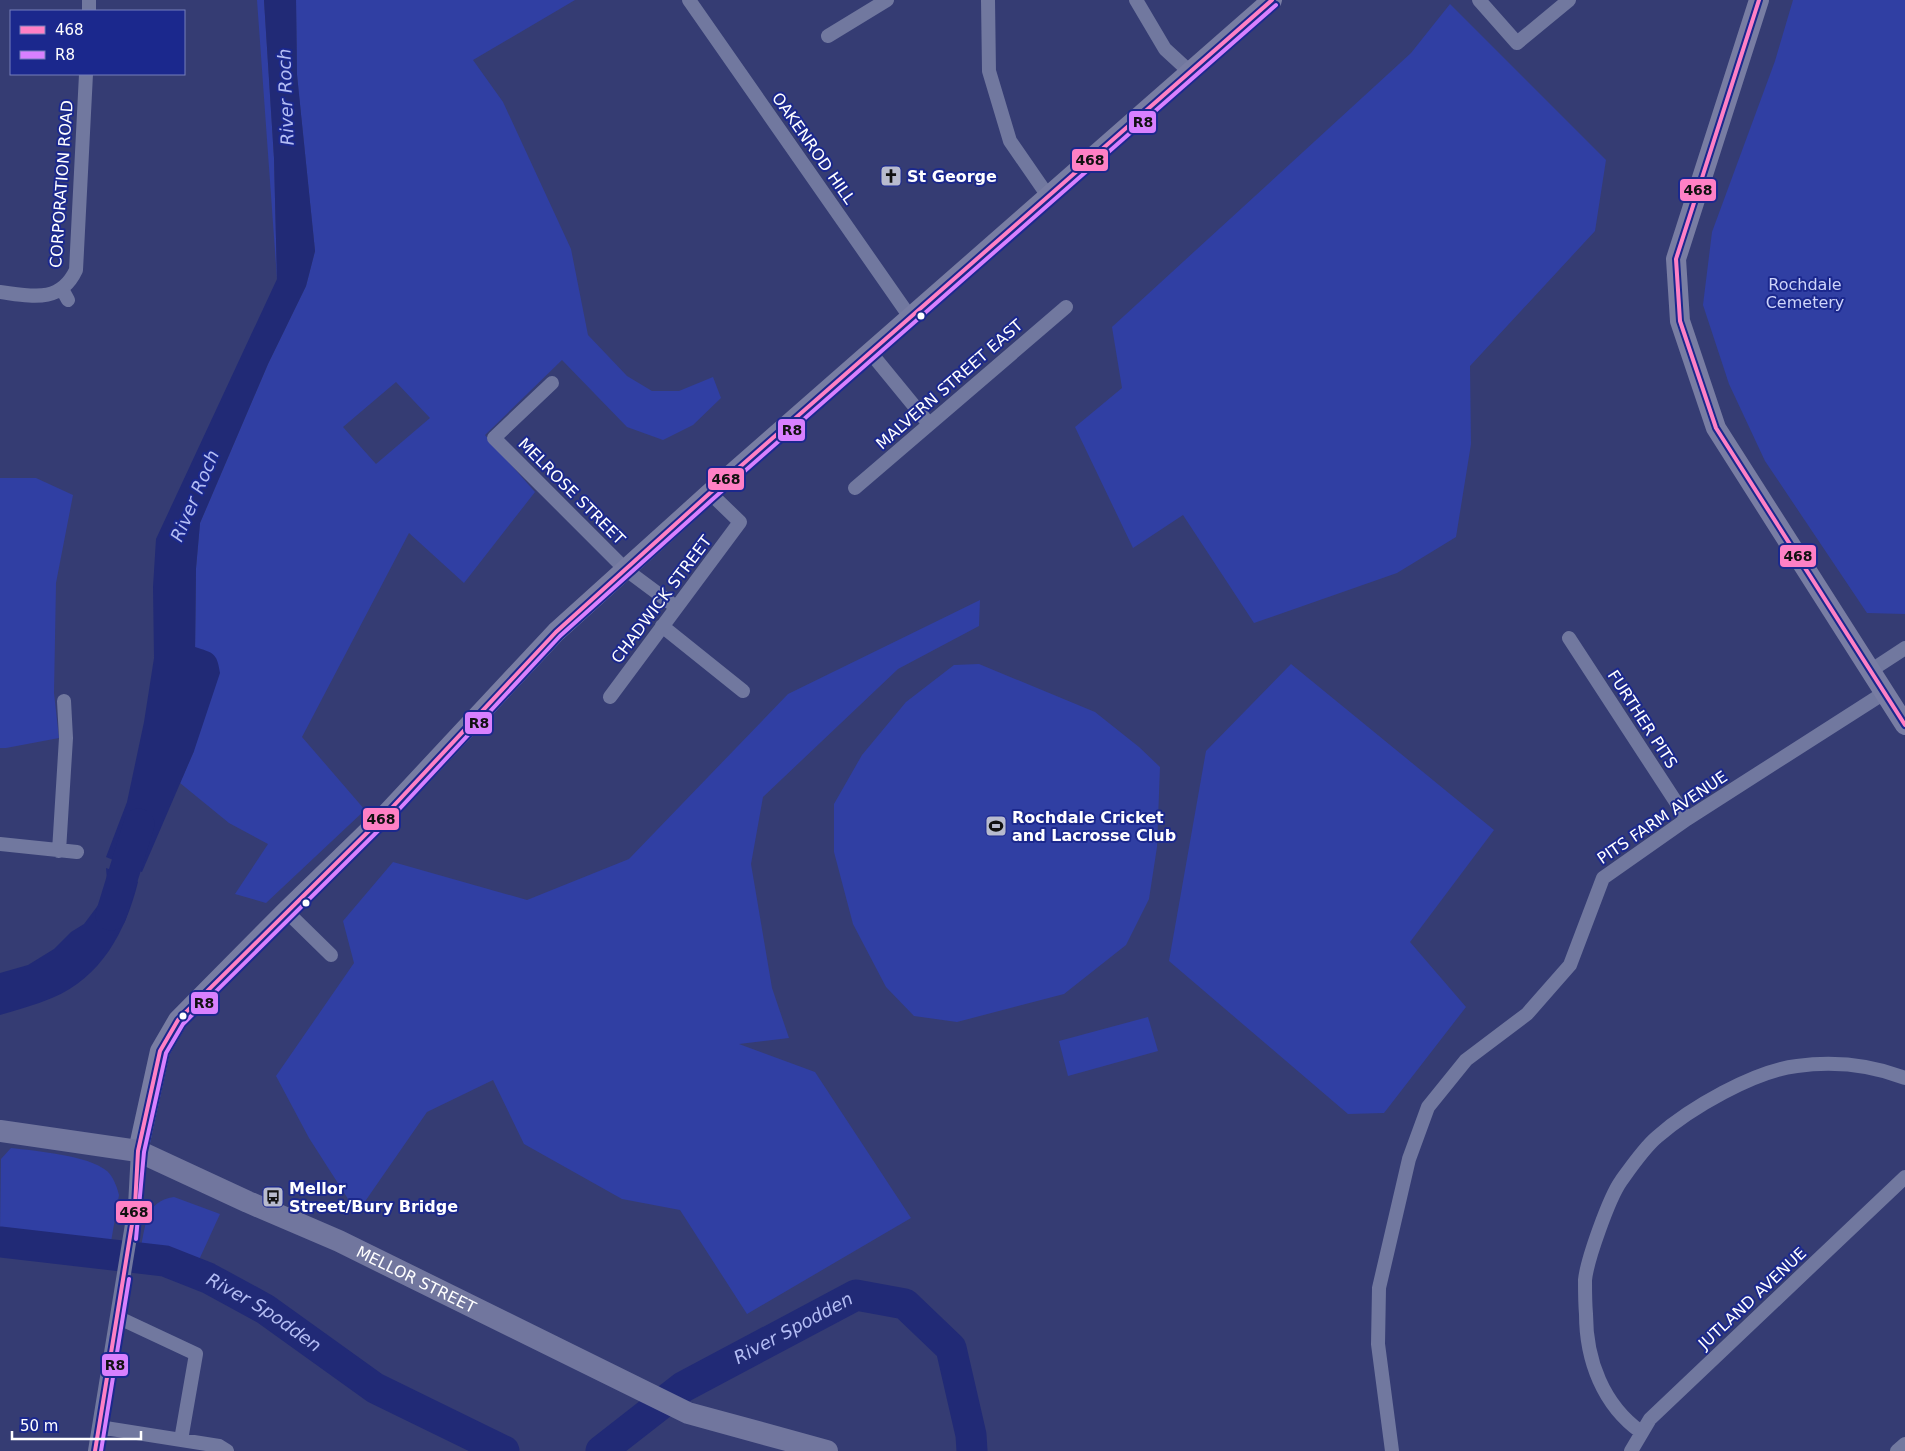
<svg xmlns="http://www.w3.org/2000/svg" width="1905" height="1451" viewBox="0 0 1905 1451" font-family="'DejaVu Sans',sans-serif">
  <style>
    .green { fill: #303fa3; fill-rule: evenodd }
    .water { fill: #212a76 }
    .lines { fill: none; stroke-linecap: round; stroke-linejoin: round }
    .river { stroke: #212a76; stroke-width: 31 }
    .street { stroke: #71789f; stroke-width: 14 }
    .secondary { stroke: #787da3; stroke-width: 20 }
    .primary { stroke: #71769e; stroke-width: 22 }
    .bus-1-casing { stroke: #1b288d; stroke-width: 8 }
    .bus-2-casing { stroke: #1b288d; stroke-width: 8 }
    .bus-1 { stroke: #ff80c5; stroke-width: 4 }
    .bus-2 { stroke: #d880ff; stroke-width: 4 }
    .bus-dot { fill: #fff; stroke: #1b288d; stroke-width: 2 }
    .labels { text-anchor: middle; stroke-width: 4; stroke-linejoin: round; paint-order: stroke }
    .street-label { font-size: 16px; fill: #fff; stroke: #1b288d }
    .poi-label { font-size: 16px; font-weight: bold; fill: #fff; stroke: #1b288d; text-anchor: start }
    .park-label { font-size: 16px; fill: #ced4fa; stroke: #1b288d }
    .water-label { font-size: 18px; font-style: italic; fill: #b4bdf4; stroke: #1b288d }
    .line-badge { stroke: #1b288d; stroke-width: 2 }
    .pale-badge-label { font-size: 14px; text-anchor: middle; font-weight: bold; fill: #111 }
  </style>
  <rect width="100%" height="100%" fill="#353c73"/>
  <path class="green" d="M 257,0 L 264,0 L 274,158 L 277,279 Z
    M 296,0 L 575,0 L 473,60 L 503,102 L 571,249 L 588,335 L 627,376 L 652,391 L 679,391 L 713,377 L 721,398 L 693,425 L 663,440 L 627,427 L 562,360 L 485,435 L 535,492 L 464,583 L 409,533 L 302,737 L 365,810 L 266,903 L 235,894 L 268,844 L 229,823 L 180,783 L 194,751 L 196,568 L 200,523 L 268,364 L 306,286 L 315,251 L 297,75 ZM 396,382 L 430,418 L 376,464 L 343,427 Z
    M 1793,0 L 1905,0 L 1905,614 L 1867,613 L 1765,461 L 1729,384 L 1703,305 L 1712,232 L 1775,61 Z
    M 1450,4 L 1606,160 L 1595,231 L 1470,366 L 1471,444 L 1456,537 L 1397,573 L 1254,623 L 1183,515 L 1133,548 L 1075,427 L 1122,388 L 1112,327 L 1411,53 Z
    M 0,478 L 36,478 L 73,495 L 56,583 L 54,693 L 59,738 L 6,748 L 0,748 Z
    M 980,600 L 979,626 L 898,669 L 763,797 L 751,864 L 772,988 L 789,1038 L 739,1044 L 815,1072 L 911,1218 L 747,1314 L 680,1210 L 622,1199 L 524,1144 L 493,1080 L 427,1112 L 357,1213 L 309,1138 L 276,1076 L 354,963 L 343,921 L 393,862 L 527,900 L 629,859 L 788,694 Z
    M 979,664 L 1095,712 L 1139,747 L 1160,767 L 1157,847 L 1149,899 L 1126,945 L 1064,994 L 957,1022 L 914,1016 L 886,987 L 853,924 L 834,852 L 834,804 L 862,755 L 906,702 L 954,665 Z
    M 1291,664 L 1494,830 L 1410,942 L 1466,1007 L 1384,1113 L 1348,1114 L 1169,961 L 1206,751 Z
    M 1148,1017 L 1158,1051 L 1068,1076 L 1059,1041 Z
    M 11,1148 C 35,1151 88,1155 107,1171 C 113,1176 117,1187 119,1195 L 111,1242 L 0,1231 L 1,1159 Z
    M 174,1197 L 220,1214 L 198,1262 L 140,1251 C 146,1227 144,1201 174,1197 Z"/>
  <path class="water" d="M 264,0 L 296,0 L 297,75 L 315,251 L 306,286 L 268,364 L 200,523 L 196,568 L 195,647 C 213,653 217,652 220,673 L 194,751 L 142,872 L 106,857 L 127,802 L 144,722 L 154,658 L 153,587 L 156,539 L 277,279 L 274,158 Z
    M 106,868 L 132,877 L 138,882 C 126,931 101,978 52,998 C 35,1005 17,1010 0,1015 L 0,973 L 28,965 L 54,949 L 71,932 L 84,924 L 99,904 L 107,880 Z"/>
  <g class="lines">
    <g class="river">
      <path d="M 111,915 L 139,824"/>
      <path id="s1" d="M 0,1242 L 165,1261 L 208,1278 L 265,1309 L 375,1388 L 504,1451"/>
      <path id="s2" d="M 601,1451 L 683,1387 L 856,1295 L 905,1304 L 951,1348 L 971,1435 L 972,1451"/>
    </g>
    <path class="street" d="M 689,0 L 910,317
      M 988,0 L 989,71 L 1010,141 L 1048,196
      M 1136,0 L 1165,49 L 1190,72
      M 1479,0 L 1517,43 L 1569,0
      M 89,11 L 89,0
      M 828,36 L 887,0
      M 62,289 L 68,300
      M 0,292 C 31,296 60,304 76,270 L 86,74
      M 870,352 L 929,424
      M 552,383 L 494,438 L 625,569 L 676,607
      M 855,488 L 1066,307
      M 662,626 L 743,691
      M 1569,638 L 1687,819
      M 1870,671 L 1905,648
      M 610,697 L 740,522 L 710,493
      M 0,844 L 77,852
      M 59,851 L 66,738 L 64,701
      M 286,911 L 331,955
      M 117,1317 L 196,1354 L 181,1440
      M 99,1427 L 219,1446 L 227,1451
      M 1641,1432 C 1603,1405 1586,1360 1586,1314 C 1585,1303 1585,1291 1585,1280 C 1587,1260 1609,1198 1621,1181 C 1631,1167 1644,1148 1657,1137 C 1690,1108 1754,1071 1797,1066 C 1834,1061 1871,1065 1905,1078
      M 95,1451 L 135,1206 L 138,1151
      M 1392,1451 L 1378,1344 L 1379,1288 L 1409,1159 L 1428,1107 L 1466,1060 L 1527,1014 L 1570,965 L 1603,878 L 1687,819 L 1884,693
      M 1631,1451 L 1650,1419 L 1905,1177
      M 1897,1451 L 1905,1444"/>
    <path class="secondary" d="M 1759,0 L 1676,259 L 1680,321 L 1716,428 L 1905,725
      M 138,1151 L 160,1051 L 178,1020 L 286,911 L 386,814 L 556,632 L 710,493 L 1272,0"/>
    <path class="primary" id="s3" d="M 0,1131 L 138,1151 L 248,1202 L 339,1241 L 688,1413 L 827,1451"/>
    <g class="bus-1-casing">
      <path id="bus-1" d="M 1759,0 L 1676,259 L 1680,321 L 1716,428 L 1905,725
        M 95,1451 L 135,1206 L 138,1151 L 160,1051 L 178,1020 L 386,814 L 556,632 L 710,493 L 1272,0"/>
    </g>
    <g class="bus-2-casing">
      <path id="bus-2" d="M 136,1239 L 144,1152 L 166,1053 L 183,1024 L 391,818 L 560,636 L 714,498 L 1276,5
        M 101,1451 L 129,1279"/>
    </g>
    <use href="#bus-1" class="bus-1"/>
    <use href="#bus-2" class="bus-2"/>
  </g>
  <defs>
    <g id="church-square" transform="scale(1.125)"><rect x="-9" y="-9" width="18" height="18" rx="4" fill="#b8bbce" stroke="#1b288d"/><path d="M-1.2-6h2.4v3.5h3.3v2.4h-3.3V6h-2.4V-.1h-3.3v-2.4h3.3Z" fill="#111"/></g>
    <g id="stadium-square" transform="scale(1.125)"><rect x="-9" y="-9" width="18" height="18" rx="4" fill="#b8bbce" stroke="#1b288d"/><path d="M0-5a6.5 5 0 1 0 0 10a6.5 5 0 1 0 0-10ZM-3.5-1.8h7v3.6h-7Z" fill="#111"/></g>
    <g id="bus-square" transform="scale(1.125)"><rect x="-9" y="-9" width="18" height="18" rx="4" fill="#b8bbce" stroke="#1b288d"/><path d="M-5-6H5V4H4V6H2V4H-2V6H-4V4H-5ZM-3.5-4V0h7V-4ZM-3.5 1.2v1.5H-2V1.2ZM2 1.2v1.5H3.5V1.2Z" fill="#111"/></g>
  </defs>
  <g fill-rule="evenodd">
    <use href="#church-square" x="891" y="176"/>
    <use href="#stadium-square" x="996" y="826"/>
    <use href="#bus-square" x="273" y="1197"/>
  </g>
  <g class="bus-dot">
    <circle cx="921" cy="316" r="4.5"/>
    <circle cx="306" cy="903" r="4.5"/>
    <circle cx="183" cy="1016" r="4.5"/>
  </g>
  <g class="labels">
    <g class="street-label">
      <text transform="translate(814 148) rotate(55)" y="6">OAKENROD HILL</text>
      <text transform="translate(61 184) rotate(-86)" y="6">CORPORATION ROAD</text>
      <text transform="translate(949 384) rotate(-41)" y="6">MALVERN STREET EAST</text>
      <text transform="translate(572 491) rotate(45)" y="6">MELROSE STREET</text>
      <text transform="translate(661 599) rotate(-53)" y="6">CHADWICK STREET</text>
      <text transform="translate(1643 719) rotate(57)" y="6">FURTHER PITS</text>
      <text transform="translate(1662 817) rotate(-34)" y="6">PITS FARM AVENUE</text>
      <text dy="6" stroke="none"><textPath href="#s3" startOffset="446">MELLOR STREET</textPath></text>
      <text transform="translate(1752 1298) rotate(-43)" y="6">JUTLAND AVENUE</text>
    </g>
    <g class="poi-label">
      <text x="907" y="182">St George</text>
      <text x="1012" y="823">Rochdale Cricket<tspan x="1012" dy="18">and Lacrosse Club</tspan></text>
      <text x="289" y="1194">Mellor<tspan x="289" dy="18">Street/Bury Bridge</tspan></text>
    </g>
    <g class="park-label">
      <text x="1805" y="290">Rochdale<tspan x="1805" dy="18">Cemetery</tspan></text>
    </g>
    <g class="water-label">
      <text transform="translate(286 97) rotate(-92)" y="6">River Roch</text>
      <text transform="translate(195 496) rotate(-67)" y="6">River Roch</text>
      <text dy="6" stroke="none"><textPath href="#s1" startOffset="278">River Spodden</textPath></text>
      <text dy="6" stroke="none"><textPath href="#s2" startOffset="229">River Spodden</textPath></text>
    </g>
  </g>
  <g class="line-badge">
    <rect x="1128" y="110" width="29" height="24" rx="5" fill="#d880ff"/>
    <rect x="1071" y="148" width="38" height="24" rx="5" fill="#ff80c5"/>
    <rect x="1679" y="178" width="38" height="24" rx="5" fill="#ff80c5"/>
    <rect x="777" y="418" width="29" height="24" rx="5" fill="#d880ff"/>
    <rect x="707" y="467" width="38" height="24" rx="5" fill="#ff80c5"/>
    <rect x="1779" y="544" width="38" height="24" rx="5" fill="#ff80c5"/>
    <rect x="464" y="711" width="29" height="24" rx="5" fill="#d880ff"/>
    <rect x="362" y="807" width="38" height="24" rx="5" fill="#ff80c5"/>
    <rect x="190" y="991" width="29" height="24" rx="5" fill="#d880ff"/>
    <rect x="115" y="1200" width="38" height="24" rx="5" fill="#ff80c5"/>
    <rect x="101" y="1353" width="28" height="24" rx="5" fill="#d880ff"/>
  </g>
  <g class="pale-badge-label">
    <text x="1143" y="127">R8</text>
    <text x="1090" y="165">468</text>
    <text x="1698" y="195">468</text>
    <text x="792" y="435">R8</text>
    <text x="726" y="484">468</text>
    <text x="1798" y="561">468</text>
    <text x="479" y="728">R8</text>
    <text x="381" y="824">468</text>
    <text x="204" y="1008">R8</text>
    <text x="134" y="1217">468</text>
    <text x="115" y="1370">R8</text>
  </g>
  <rect x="10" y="10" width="175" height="65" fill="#1b288d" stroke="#767ebb"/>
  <rect x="20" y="26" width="25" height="8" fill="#ff80c5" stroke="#767ebb"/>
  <text x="55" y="35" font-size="15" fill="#ffffff">468</text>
  <rect x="20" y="51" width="25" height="8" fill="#d880ff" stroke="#767ebb"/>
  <text x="55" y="60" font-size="15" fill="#ffffff">R8</text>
  <path d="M12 1431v8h129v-8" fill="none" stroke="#ffffff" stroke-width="2.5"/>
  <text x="20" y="1431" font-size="15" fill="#ffffff" stroke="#1b288d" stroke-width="4" paint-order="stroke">50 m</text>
</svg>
